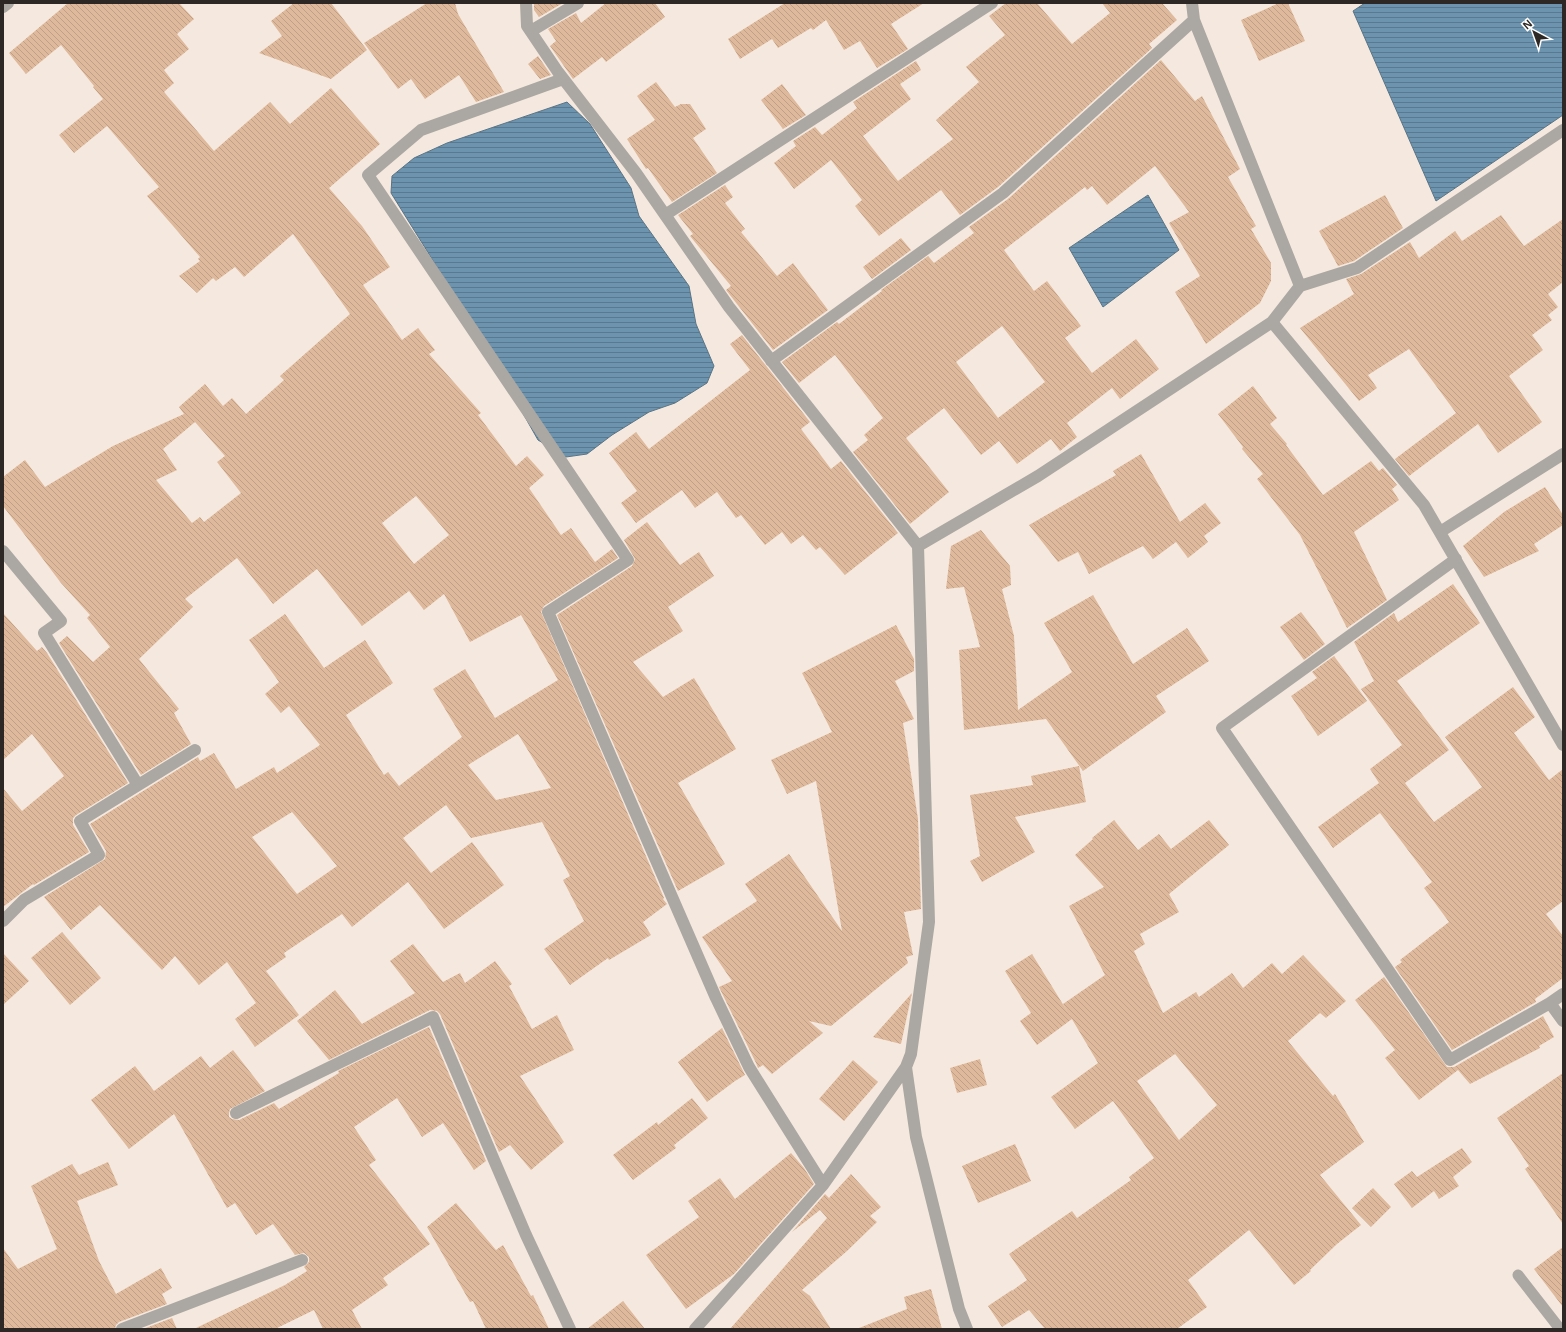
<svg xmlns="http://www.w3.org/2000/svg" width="1566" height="1332" viewBox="0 0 1566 1332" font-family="Arial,sans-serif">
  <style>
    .water { fill: url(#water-rules); stroke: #5a7486 }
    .building { fill: url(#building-back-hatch); fill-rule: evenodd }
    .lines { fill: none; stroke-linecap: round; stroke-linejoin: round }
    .service { stroke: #aba7a2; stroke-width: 11 }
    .minor { stroke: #aba7a2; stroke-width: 12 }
  </style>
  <defs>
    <pattern id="water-rules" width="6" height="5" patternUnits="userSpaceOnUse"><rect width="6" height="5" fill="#6d94af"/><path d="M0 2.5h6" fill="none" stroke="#5a798e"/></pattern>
    <pattern id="building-back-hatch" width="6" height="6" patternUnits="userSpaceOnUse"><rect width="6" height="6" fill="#dfb99c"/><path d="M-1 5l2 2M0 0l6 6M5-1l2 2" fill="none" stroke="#c09f86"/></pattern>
  </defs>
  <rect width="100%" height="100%" fill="#f5e9df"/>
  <path class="water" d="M 1365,3 L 1563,3 L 1563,115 L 1436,201 L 1353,11 Z
    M 567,102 L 590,124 L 631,188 L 639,216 L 689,286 L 696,324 L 714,366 L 707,383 L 675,403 L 649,412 L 612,435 L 587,454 L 566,457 L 538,440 L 473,325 L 391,193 L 392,176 L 414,158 L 447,143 Z
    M 1148,195 L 1179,250 L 1103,307 L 1069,248 Z"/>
  <path class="building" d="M 68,3 L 179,3 L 194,19 L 177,34 L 189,49 L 164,70 L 174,83 L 164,92 L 214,151 L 270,102 L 290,124 L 331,88 L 380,144 L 329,188 L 362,226 L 390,267 L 363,285 L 402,340 L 418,328 L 435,350 L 429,354 L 481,413 L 478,415 L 516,466 L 527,456 L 544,475 L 529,488 L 561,535 L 571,528 L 595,562 L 612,549 L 618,558 L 544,606 L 541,612 L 664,898 L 663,899 L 667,904 L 643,922 L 651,935 L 609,960 L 608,958 L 570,985 L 544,949 L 584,921 L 563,880 L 570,876 L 542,822 L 471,838 L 446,805 L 403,838 L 431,873 L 472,842 L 504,885 L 444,929 L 408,882 L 352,927 L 342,914 L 284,953 L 286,957 L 266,971 L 299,1015 L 255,1047 L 235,1019 L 256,1003 L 227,962 L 199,985 L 175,956 L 162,970 L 100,905 L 71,930 L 44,897 L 105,859 L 106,851 L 90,824 L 198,757 L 200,761 L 214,753 L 236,789 L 274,767 L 277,773 L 320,745 L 289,706 L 281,713 L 265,694 L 279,682 L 249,640 L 285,614 L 324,668 L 365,640 L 393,683 L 346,715 L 384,775 L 388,772 L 399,786 L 462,737 L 433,689 L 465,669 L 495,718 L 558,680 L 521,615 L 470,642 L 444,594 L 424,610 L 409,591 L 362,626 L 317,569 L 273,604 L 237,558 L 185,599 L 193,607 L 139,659 L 179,709 L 174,713 L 191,744 L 141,775 L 59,643 L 67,636 L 93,662 L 110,647 L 87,618 L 90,615 L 61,583 L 3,506 L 3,477 L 25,460 L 45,487 L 113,446 L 184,414 L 179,407 L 205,384 L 223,406 L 232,398 L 246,414 L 284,380 L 280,376 L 350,314 L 293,234 L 244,277 L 235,267 L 216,281 L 213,278 L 197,293 L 179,276 L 200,261 L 198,259 L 200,257 L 147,196 L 159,187 L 107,126 L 74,153 L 59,135 L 103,99 L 93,87 L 94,86 L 61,45 L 26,74 L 9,53 ZM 195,422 L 225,456 L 217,462 L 241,493 L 204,522 L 200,517 L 192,523 L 156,480 L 177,470 L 163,449 ZM 416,496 L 449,535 L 414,564 L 382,523 ZM 518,734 L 551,788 L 496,800 L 468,765 ZM 292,812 L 337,866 L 297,894 L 252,837 Z
    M 294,3 L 331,3 L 367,50 L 331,79 L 259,53 L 282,36 L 271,21 Z
    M 427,3 L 455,3 L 458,14 L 504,92 L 476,102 L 459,75 L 425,99 L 411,79 L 398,89 L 364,43 Z
    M 534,3 L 563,3 L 539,17 L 534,10 Z
    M 606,3 L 655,3 L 665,17 L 606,62 L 602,57 L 573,79 L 550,46 L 556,41 L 548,29 L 576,13 L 581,23 Z
    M 785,3 L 924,3 L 891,24 L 908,49 L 877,68 L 860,41 L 844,50 L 826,20 L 813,30 L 811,28 L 778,48 L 772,39 L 740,59 L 728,39 Z
    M 1006,3 L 1037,3 L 1072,44 L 1110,13 L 1102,3 L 1162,3 L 1177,20 L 1149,44 L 1152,48 L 998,187 L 960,215 L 941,190 L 879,236 L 855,206 L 862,200 L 831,160 L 794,189 L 774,163 L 796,146 L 793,141 L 815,127 L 822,135 L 857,108 L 853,102 L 916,61 L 921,70 L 900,84 L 911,99 L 863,136 L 898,181 L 953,139 L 936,120 L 979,82 L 966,67 L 1005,35 L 989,16 Z
    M 1279,3 L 1288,3 L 1305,41 L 1259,61 L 1241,20 Z
    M 538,56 L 551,75 L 540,79 L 528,64 Z
    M 1161,60 L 1195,101 L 1202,96 L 1240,169 L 1228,177 L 1256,226 L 1251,229 L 1271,263 L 1271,281 L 1260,303 L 1206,344 L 1175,292 L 1200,276 L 1169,223 L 1189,212 L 1155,166 L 1107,205 L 1092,186 L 1087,190 L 1085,187 L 1004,250 L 1034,291 L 1047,281 L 1081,326 L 1065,338 L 1092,373 L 1136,339 L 1159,369 L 1120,399 L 1112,388 L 1067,423 L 1077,437 L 1060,451 L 1051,439 L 1017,464 L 999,441 L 981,455 L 944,408 L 906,438 L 949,492 L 910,524 L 853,452 L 868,440 L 864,435 L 883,418 L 835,355 L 799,383 L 782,362 L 837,322 L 839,324 L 882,291 L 881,290 L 928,256 L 934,263 L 974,233 L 969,227 L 1008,199 ZM 1002,326 L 1045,382 L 998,418 L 956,362 Z
    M 656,82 L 675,107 L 681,104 L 690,104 L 706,129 L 693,138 L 717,173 L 672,202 L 648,168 L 646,169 L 627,139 L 655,120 L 637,96 Z
    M 782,84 L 806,115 L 783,129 L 761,100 Z
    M 725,185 L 733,197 L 725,203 L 745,229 L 741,232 L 777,276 L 793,263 L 828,310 L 773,350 L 726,290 L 731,286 L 690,236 L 693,234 L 678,215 Z
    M 1385,195 L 1403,228 L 1354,261 L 1338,266 L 1319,231 Z
    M 1501,215 L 1524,246 L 1563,219 L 1563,282 L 1548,294 L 1558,307 L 1548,315 L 1552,320 L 1532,335 L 1543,350 L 1509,376 L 1542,422 L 1498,453 L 1478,424 L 1409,476 L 1395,459 L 1456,413 L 1409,349 L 1368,375 L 1377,388 L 1359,401 L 1300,328 L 1354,294 L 1346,279 L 1361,274 L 1410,242 L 1419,258 L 1455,231 L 1462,241 Z
    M 901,238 L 911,250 L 872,279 L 863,267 Z
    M 742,335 L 810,422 L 801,429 L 831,469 L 841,461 L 898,533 L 845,575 L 820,547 L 816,550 L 803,535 L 791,544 L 782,532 L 765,545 L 741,515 L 736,518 L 717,492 L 695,508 L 682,490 L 636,523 L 621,503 L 637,491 L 609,453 L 636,432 L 649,449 L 750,370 L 730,344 Z
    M 1253,386 L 1277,418 L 1270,424 L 1287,444 L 1286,445 L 1323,495 L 1371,461 L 1379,471 L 1383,468 L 1397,485 L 1392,489 L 1399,500 L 1354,532 L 1387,600 L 1347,628 L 1300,535 L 1257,479 L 1263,474 L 1242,449 L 1243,447 L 1218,414 Z
    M 1141,454 L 1180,522 L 1205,503 L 1221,523 L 1204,536 L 1208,542 L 1188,558 L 1176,542 L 1153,559 L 1143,546 L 1089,574 L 1078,552 L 1058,562 L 1029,525 L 1116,475 L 1113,471 Z
    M 1545,487 L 1563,515 L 1563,525 L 1534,544 L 1539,551 L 1484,577 L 1463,546 L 1504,512 Z
    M 647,522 L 680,565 L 699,552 L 714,576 L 668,607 L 683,631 L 633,662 L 663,697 L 694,678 L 736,749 L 678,783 L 725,864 L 678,891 L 557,615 L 632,566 L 635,559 L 624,540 Z
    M 981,530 L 1010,566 L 1011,585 L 1002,589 L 1014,636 L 1018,710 L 1072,672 L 1044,623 L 1093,595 L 1133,664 L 1187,628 L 1209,661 L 1156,696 L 1166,712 L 1083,771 L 1046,719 L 964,730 L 959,650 L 980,647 L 964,587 L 946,589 L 951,546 Z
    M 1453,584 L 1480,623 L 1397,681 L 1449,750 L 1405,783 L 1434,822 L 1482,787 L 1445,737 L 1513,687 L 1535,717 L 1514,733 L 1549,780 L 1563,769 L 1563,901 L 1546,914 L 1563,936 L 1563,978 L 1535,999 L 1536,1002 L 1452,1050 L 1395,967 L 1402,962 L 1400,960 L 1449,922 L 1424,888 L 1432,882 L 1380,813 L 1333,848 L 1318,827 L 1379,783 L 1370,769 L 1402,745 L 1361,689 L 1374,681 L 1354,642 L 1394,613 L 1398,622 Z
    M 1301,612 L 1325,644 L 1304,660 L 1280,627 Z
    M 3,613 L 37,651 L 42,647 L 47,653 L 128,783 L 76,815 L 73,818 L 73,825 L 89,852 L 34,885 L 33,884 L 3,907 L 3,788 L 22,811 L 64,776 L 32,734 L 3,760 Z
    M 896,625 L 914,659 L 914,671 L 895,681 L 914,719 L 903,723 L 918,819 L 921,909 L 904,912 L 913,955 L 906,957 L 908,963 L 831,1026 L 809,1021 L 823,1033 L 772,1074 L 763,1065 L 758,1068 L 756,1063 L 719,987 L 732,981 L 702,937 L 757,901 L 745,884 L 789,854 L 842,931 L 816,781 L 787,794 L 771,760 L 832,732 L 802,673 Z
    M 1334,656 L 1367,701 L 1318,736 L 1291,696 L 1317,678 L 1312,672 Z
    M 1079,766 L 1086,802 L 1015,817 L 1035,852 L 982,882 L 970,861 L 980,856 L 970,795 L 1033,785 L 1031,776 Z
    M 1114,820 L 1138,850 L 1159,834 L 1171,849 L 1209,820 L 1229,845 L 1169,894 L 1179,912 L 1140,934 L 1145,944 L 1134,951 L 1163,1013 L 1196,992 L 1199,997 L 1232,973 L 1243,988 L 1272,963 L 1282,974 L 1303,955 L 1346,1001 L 1326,1018 L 1320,1013 L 1288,1041 L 1333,1096 L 1335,1094 L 1364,1142 L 1320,1175 L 1361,1225 L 1337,1244 L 1310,1270 L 1311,1271 L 1294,1285 L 1249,1230 L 1188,1280 L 1207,1307 L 1177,1329 L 1045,1329 L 1029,1310 L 1002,1327 L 988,1306 L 1012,1290 L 1014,1291 L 1013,1290 L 1027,1280 L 1009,1254 L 1072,1211 L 1077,1218 L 1131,1180 L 1129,1177 L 1154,1158 L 1113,1101 L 1075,1129 L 1051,1097 L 1098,1063 L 1063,1004 L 1105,975 L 1069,906 L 1104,887 L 1075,855 L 1093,839 L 1092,838 ZM 1175,1054 L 1217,1105 L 1179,1140 L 1137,1081 Z
    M 62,932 L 101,978 L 70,1005 L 31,958 Z
    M 413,944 L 443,982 L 460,973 L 465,983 L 495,961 L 512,984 L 509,986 L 532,1029 L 557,1015 L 574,1050 L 520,1076 L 564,1142 L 531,1170 L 510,1145 L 499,1152 L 440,1014 L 437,1011 L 430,1010 L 329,1060 L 297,1021 L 335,990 L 362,1024 L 415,993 L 390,961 Z
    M 3,953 L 29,981 L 3,1005 Z
    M 1032,954 L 1072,1019 L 1037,1045 L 1020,1021 L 1031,1013 L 1005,971 Z
    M 1384,977 L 1447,1067 L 1454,1067 L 1543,1016 L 1554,1037 L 1539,1046 L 1540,1048 L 1470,1084 L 1458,1070 L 1419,1100 L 1385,1058 L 1395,1050 L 1355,1000 Z
    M 912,993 L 901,1044 L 873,1037 Z
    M 429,1027 L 486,1161 L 474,1170 L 443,1123 L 422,1137 L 397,1098 L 354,1127 L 376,1160 L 369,1165 L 430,1244 L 383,1278 L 388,1285 L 352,1310 L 362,1329 L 323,1329 L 314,1310 L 275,1329 L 194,1329 L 285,1285 L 307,1271 L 304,1267 L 309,1262 L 309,1257 L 304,1253 L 295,1255 L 273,1224 L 256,1235 L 235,1203 L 227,1208 L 174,1114 L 129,1149 L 91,1100 L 135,1066 L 154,1091 L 201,1056 L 210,1068 L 233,1050 L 265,1091 L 230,1109 L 229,1113 L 229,1117 L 232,1119 L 239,1120 L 274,1103 L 279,1109 L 339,1073 L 338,1071 Z
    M 722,1028 L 745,1075 L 735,1081 L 707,1102 L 678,1062 Z
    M 980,1059 L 987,1085 L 957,1093 L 950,1068 Z
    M 853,1060 L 878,1082 L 844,1121 L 819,1099 Z
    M 1563,1073 L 1563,1224 L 1525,1169 L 1529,1166 L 1497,1118 Z
    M 692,1098 L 708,1118 L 674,1145 L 676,1148 L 633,1180 L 613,1155 L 657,1122 L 658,1125 Z
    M 1015,1144 L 1031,1181 L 978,1203 L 962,1166 Z
    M 1462,1148 L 1472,1162 L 1453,1177 L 1459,1186 L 1439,1199 L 1434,1191 L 1412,1208 L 1394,1184 L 1412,1171 L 1417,1177 Z
    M 791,1153 L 804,1168 L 814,1184 L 734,1274 L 686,1309 L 646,1255 L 699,1217 L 688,1201 L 720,1178 L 735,1199 Z
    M 108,1162 L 118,1185 L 77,1201 L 99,1261 L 116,1294 L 161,1268 L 172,1288 L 162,1294 L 167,1304 L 119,1322 L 116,1325 L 115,1329 L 3,1329 L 3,1248 L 18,1269 L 57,1249 L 31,1186 L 72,1164 L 79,1175 Z
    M 851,1174 L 881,1207 L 870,1216 L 877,1222 L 847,1251 L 802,1290 L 810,1296 L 831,1329 L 730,1329 L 827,1218 L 820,1210 L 792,1232 L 825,1194 L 829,1198 Z
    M 1373,1188 L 1391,1207 L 1371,1227 L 1352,1208 Z
    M 456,1203 L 496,1250 L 503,1245 L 531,1296 L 533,1295 L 549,1329 L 486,1329 L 473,1301 L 470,1302 L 427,1227 Z
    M 1563,1247 L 1563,1307 L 1534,1269 Z
    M 931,1289 L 942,1329 L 859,1329 L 859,1328 L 907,1309 L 904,1297 Z
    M 623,1301 L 645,1329 L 587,1329 Z
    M 172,1318 L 177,1329 L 143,1329 Z"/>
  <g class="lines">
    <path class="service" d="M 1518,1275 L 1560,1329"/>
    <path class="minor" d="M 526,3 L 527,26 L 558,72 L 636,173 L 729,307 L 918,546 L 929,922 L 911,1054 L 906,1067 L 823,1185 L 695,1329
      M 3,7 L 8,3
      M 531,31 L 578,3
      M 563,79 L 421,130 L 368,175 L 628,560 L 548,612 L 716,998 L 749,1067 L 823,1185
      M 665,215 L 992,3
      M 1300,286 L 1357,268 L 1563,130
      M 1272,322 L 1424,505 L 1563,745
      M 771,361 L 1003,193 L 1194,20
      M 1440,532 L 1563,454
      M 918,546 L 1038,476 L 1272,322 L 1300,286 L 1194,20 L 1192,3
      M 3,551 L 61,621 L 44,633 L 138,785
      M 1456,559 L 1222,728 L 1450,1060 L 1550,1003
      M 3,921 L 24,900 L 99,855 L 80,821 L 195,750
      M 1563,994 L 1550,1003 L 1563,1021
      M 906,1067 L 916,1137 L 959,1309 L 967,1329
      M 236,1113 L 433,1017 L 526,1235 L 570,1329
      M 122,1329 L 302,1260"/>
  </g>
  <rect width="1566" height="1332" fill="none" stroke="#2d2825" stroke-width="8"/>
  <g transform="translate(1534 32) rotate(319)" stroke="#ffffff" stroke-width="3" paint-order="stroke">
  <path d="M0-3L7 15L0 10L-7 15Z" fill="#2d2825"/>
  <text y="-6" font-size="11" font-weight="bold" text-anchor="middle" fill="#2d2825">N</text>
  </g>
</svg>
